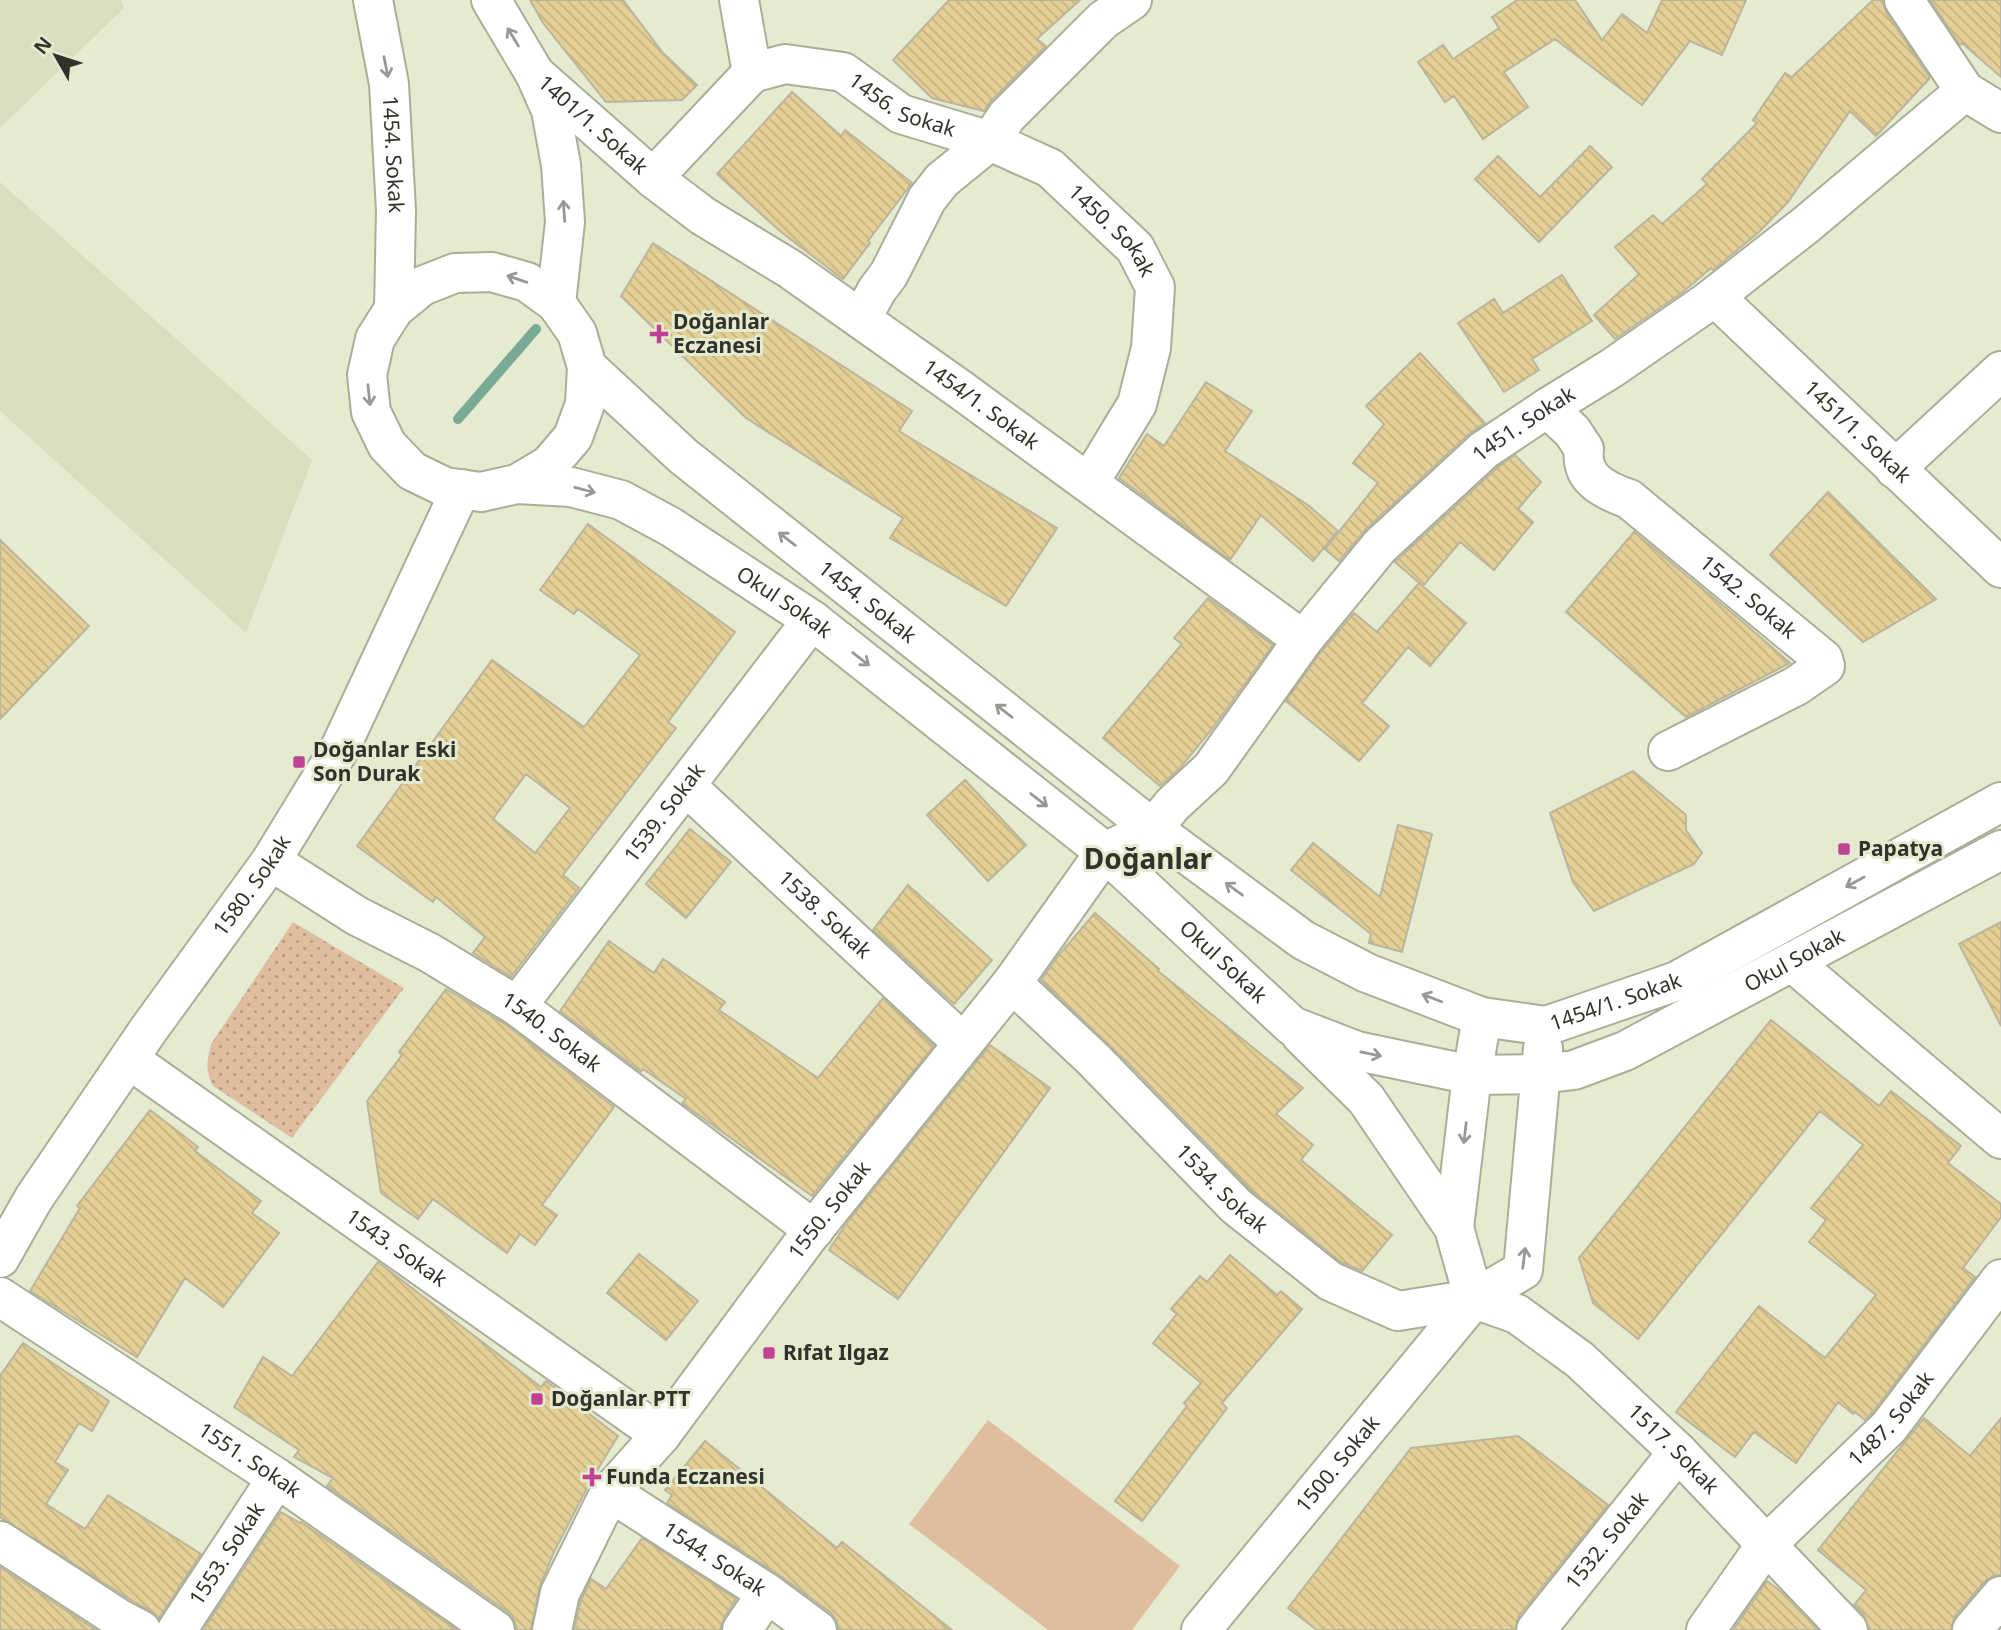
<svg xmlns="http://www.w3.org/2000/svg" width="2001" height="1630" viewBox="0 0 2001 1630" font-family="'Noto Sans',sans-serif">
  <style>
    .built { fill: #d8dfbf }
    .green { fill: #dfbe9f }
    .park { fill: url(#park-dots) }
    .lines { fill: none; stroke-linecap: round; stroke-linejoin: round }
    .stream { stroke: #78aa96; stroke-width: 10 }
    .building { fill: url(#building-back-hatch); stroke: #bcb49c; stroke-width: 2; fill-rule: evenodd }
    .minor-casing { stroke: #a9af96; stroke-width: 42 }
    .major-casing { stroke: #a9af96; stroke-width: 42 }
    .minor { stroke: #fff; stroke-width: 38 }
    .major { stroke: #fff; stroke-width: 38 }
    .oneway { stroke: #989994 }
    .poi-dot { fill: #c04393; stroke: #e5ebd1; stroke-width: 2.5 }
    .labels { text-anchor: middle; stroke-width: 6; stroke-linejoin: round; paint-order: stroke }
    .street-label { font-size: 21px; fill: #303329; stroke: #e5ebd1 }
    .poi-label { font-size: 21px; font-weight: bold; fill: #303329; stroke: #e5ebd1; text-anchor: start }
    .district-label { font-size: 28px; font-weight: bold; fill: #303329; stroke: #e5ebd1 }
  </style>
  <defs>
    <pattern id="park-dots" width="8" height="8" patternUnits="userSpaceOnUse" patternTransform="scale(1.75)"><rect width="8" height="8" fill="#dfbe9f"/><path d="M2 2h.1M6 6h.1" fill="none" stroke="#b59b82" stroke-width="1.8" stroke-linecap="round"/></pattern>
    <pattern id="building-back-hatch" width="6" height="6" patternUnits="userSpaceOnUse" patternTransform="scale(1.75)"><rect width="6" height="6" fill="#e4d096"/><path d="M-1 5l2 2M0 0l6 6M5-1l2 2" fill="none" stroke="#c4b381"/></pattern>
  </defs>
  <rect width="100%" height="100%" fill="#e5ebd1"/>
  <path class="built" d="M 0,0 L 121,0 L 124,8 L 0,128 Z
    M 0,182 L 312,460 L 246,633 L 0,411 Z"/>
  <path class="green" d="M 988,1420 L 1180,1566 L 1132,1630 L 1048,1630 L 909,1524 Z"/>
  <path class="park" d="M 293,922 L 404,988 L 292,1138 L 213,1086 C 205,1071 207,1061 211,1044 Z"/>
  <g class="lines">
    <path class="stream" d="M 458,419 L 536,329"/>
  </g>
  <path class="building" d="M 530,0 L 623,0 L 663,53 L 697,85 L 682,100 L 606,102 L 543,23 Z
    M 949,0 L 1080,0 L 1037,39 L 1046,46 L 991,101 L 984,111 L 932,98 L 893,60 Z
    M 1517,0 L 1575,0 L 1602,40 L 1622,14 L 1647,33 L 1662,0 L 1746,0 L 1722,55 L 1690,41 L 1642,105 L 1555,39 L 1504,72 L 1528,107 L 1483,139 L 1454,96 L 1445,102 L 1418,62 L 1443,45 L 1453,59 L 1499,28 L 1492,17 Z
    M 1873,0 L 1882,0 L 1886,12 L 1930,78 L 1876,136 L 1850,111 L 1788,202 L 1759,232 L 1713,270 L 1711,268 L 1683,292 L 1615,339 L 1594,315 L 1639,274 L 1615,247 L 1653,215 L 1662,224 L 1707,184 L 1702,179 L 1757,123 L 1753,120 L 1785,73 L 1792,77 Z
    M 1930,0 L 2001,0 L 2001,77 L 1962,43 L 1960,45 Z
    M 792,92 L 841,136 L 845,130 L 912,183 L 868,241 L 870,243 L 843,279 L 781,232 L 717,174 Z
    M 1590,146 L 1612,167 L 1539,242 L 1475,179 L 1498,156 L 1540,197 Z
    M 653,243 L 912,411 L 899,431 L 1057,528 L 1006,606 L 890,538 L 903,518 L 746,418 L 621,296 Z
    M 1562,275 L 1592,321 L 1532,359 L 1539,370 L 1504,392 L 1458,323 L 1494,299 L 1503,313 Z
    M 1420,353 L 1485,423 L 1469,434 L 1365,530 L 1339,561 L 1325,549 L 1378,483 L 1353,463 L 1384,424 L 1366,406 Z
    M 1206,382 L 1252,411 L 1225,451 L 1308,505 L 1338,531 L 1313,561 L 1261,515 L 1230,560 L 1119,478 L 1147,434 L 1164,446 Z
    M 1515,455 L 1541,482 L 1518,509 L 1533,522 L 1494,570 L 1460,542 L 1423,586 L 1395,562 L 1498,467 Z
    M 1828,492 L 1936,599 L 1863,642 L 1770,555 Z
    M 588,524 L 735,632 L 668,722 L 676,728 L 563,875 L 579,888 L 511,977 L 473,953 L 485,937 L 436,897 L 433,902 L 357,846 L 492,660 L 584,727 L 640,655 L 578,609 L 574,614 L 540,590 ZM 526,774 L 570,808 L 535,853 L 493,819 Z
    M 1634,532 L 1744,623 L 1790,663 L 1686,717 L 1566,612 Z
    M 0,540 L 89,626 L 0,719 Z
    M 1419,583 L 1466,623 L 1430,666 L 1408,647 L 1362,703 L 1389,726 L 1359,761 L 1286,701 L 1320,653 L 1354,613 L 1377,632 Z
    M 1208,598 L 1273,645 L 1212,729 L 1180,768 L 1160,786 L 1103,738 L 1182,644 L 1174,638 Z
    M 1633,771 L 1686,815 L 1686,830 L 1702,853 L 1694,864 L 1594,911 L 1573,882 L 1550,813 Z
    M 965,780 L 1026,845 L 988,881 L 927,815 Z
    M 1398,825 L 1432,834 L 1402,952 L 1369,943 L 1371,934 L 1291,870 L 1313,843 L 1380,897 Z
    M 690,829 L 731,862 L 686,918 L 646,884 Z
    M 908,885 L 992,960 L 954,1004 L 873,930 Z
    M 1095,913 L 1159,969 L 1158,971 L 1303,1088 L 1276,1114 L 1313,1145 L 1301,1160 L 1392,1235 L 1362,1271 L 1341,1262 L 1251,1190 L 1127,1062 L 1041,980 L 1058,956 Z
    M 2001,922 L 2001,1026 L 1959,944 Z
    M 609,941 L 654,973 L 663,959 L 725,1002 L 719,1010 L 818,1078 L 883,998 L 934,1046 L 812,1196 L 682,1103 L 686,1099 L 643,1069 L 641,1072 L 560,1011 Z
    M 446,989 L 505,1024 L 614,1107 L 542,1205 L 557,1215 L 535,1245 L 520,1234 L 507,1253 L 433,1199 L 418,1219 L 381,1193 L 367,1101 L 402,1055 L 399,1052 Z
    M 1771,1020 L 1879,1106 L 1891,1091 L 1961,1146 L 1948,1163 L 2001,1204 L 2001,1217 L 1963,1268 L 1975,1277 L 1873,1412 L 1865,1420 L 1855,1412 L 1853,1414 L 1838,1402 L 1796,1463 L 1754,1432 L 1735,1457 L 1676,1412 L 1759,1306 L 1825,1358 L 1876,1295 L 1809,1242 L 1826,1220 L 1811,1208 L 1863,1145 L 1820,1111 L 1638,1339 L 1593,1303 L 1579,1258 Z
    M 990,1045 L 1050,1088 L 898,1299 L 829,1250 L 848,1221 Z
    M 150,1110 L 198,1147 L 195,1151 L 261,1201 L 252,1213 L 279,1233 L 223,1307 L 185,1278 L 137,1357 L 30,1291 L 80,1208 L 77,1206 Z
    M 639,1254 L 698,1301 L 666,1340 L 607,1293 Z
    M 1230,1255 L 1277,1295 L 1281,1291 L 1302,1309 L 1222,1403 L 1227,1408 L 1142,1521 L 1115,1501 L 1187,1406 L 1184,1403 L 1201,1383 L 1153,1343 L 1177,1314 L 1171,1309 L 1200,1276 L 1207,1282 Z
    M 378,1262 L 541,1387 L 546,1381 L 618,1436 L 590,1482 L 554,1552 L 539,1588 L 531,1630 L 517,1630 L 514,1620 L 508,1612 L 327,1486 L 333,1478 L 294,1457 L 299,1450 L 234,1407 L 263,1357 L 292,1376 Z
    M 23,1343 L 109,1401 L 92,1431 L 79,1423 L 55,1462 L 68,1470 L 46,1504 L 85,1529 L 108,1495 L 201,1554 L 159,1618 L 151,1611 L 129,1599 L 0,1517 L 0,1376 Z
    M 1924,1418 L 1970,1456 L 2001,1418 L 2001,1575 L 1993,1576 L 1984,1582 L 1955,1616 L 1951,1630 L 1869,1630 L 1864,1615 L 1854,1605 L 1866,1590 L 1818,1550 Z
    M 1518,1436 L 1608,1505 L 1519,1616 L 1515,1630 L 1317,1630 L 1288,1608 L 1411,1448 Z
    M 705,1441 L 837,1548 L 842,1542 L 952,1630 L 838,1630 L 837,1621 L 830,1612 L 779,1575 L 667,1503 L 672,1495 L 665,1490 Z
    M 281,1512 L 300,1523 L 301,1522 L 457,1630 L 203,1630 Z
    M 642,1538 L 736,1599 L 724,1618 L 720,1630 L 574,1630 L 581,1600 L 591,1579 L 606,1589 Z
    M 0,1567 L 96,1630 L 0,1630 Z
    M 1767,1581 L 1783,1593 L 1818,1630 L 1733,1630 Z"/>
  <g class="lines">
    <g class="minor-casing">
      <g id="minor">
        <path d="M 739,0 L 752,73"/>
        <path d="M 1904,0 L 1965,91 L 2001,113"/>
        <path id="s1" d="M 535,74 L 653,178 L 703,216 L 790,269 L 961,390 L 1303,640"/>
        <path id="s2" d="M 653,178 L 752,73 L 785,64 L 843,72 L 901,114 L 990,141 L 1050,168 L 1135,248 L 1155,287 L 1151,348 L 1137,404 L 1089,483"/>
        <path id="s3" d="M 1715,297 L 2001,568"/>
        <path d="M 861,319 L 877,290 L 889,274 L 927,199 L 942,180 L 990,141 L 1007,116 L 1103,20 L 1132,0"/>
        <path id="s4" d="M 1547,408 L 1572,431 L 1584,449 C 1580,479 1604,490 1629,499 L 1823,659 L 1825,666 L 1796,686 L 1668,751"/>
        <path d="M 1895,469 L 2001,371"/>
        <path id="s5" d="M 686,786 L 962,1042"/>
        <path id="s6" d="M 271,861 L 357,916 L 430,953 L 517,1006 L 814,1230"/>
        <path d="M 1792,962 L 2001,1139"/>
        <path id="s7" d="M 1012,983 L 1093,1059 L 1236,1206 L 1330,1281 L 1398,1311 L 1474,1299 L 1517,1314 L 1580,1360 L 1678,1452 L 1848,1630"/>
        <path id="s8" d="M 517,1006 L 812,620"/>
        <path id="s9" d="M 130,1060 L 661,1435"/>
        <path id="s10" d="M 0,1258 L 34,1198 L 149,1029 L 271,861 L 340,748 L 461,489"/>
        <path id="s11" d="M 0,1297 L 277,1478 L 495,1630"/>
        <path id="s12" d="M 610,1492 L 767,1593 L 817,1630"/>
        <path d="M 0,1541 L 118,1618 L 141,1630"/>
        <path id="s13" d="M 177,1630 L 277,1478"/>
        <path id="s14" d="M 552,1630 L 560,1593 L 610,1492 L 661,1435 L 810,1234 L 1012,983 L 1105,852 L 1153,829 L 1172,805 L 1211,769 L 1303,640 L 1380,546 L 1484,450 L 1547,408 L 1612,368 L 1706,303 L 1807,224 L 1965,91"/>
        <path d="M 742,1630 L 767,1593"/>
        <path id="s15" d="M 1201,1630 L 1474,1299"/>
        <path id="s16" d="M 1536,1630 L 1678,1452"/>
        <path id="s17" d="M 1706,1630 L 1765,1546 L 1889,1427 L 2001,1279"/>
        <path d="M 1972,1630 L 2001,1596"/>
      </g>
    </g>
    <g class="major-casing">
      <g id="major">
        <path id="s18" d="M 373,0 L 389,84 L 396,211 L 394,309"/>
        <path d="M 491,0 L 535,74 L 551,110 L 561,165 L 565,222 L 556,303"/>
        <path id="s19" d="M 587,367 L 683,456 L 1153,829 L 1303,940 L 1367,973 L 1482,1017 L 1546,1026 L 1677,981 L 2001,802"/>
        <path id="s20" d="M 517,484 L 549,465 L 573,437 L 585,404 L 587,367 L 577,333 L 556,303 L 527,282 L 492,272 L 455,273 L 422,286 L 394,309 L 375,339 L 367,375 L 371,412 L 387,445 L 412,471 L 445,487 L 481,492 L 517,484 L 571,487 L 621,500 L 671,527 L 812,620 L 1105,852 L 1292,1026 L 1357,1051 L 1472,1075 L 1541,1074 L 1574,1070 L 1625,1051 L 2001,850"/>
        <path d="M 1301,1035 L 1366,1099 L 1454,1228 L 1474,1299 L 1523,1270 L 1543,1048"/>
        <path d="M 1454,1228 L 1472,1075 L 1482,1017"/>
      </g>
    </g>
    <use href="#minor" class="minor"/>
    <use href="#major" class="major"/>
  </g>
  <defs><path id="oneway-shaft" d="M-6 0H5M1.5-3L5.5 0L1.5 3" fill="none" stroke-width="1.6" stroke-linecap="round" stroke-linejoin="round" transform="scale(1.75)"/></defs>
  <g class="oneway">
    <use href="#oneway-shaft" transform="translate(513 37) rotate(-121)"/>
    <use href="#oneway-shaft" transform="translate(386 67) rotate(79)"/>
    <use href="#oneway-shaft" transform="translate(564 211) rotate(-94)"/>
    <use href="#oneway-shaft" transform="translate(517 279) rotate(-161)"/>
    <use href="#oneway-shaft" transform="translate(369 395) rotate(84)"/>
    <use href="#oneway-shaft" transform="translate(585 490) rotate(15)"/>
    <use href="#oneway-shaft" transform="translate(787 539) rotate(-142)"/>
    <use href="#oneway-shaft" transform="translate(861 659) rotate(38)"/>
    <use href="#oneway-shaft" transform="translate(1004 711) rotate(-142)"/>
    <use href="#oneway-shaft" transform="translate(1039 800) rotate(38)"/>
    <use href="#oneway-shaft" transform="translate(1855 882) rotate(151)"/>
    <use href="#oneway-shaft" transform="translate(1234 889) rotate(-144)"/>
    <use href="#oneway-shaft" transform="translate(1432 998) rotate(-159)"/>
    <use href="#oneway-shaft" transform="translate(1371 1054) rotate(12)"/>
    <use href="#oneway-shaft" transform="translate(1465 1133) rotate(97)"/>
    <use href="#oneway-shaft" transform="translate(1524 1258) rotate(-83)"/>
  </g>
  <g class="poi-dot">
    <path d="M655.5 323.5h7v7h7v7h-7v7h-7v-7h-7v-7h7z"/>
    <rect x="292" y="755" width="14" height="14" rx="3.5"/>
    <rect x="1837" y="842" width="14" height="14" rx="3.5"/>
    <rect x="762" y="1346" width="14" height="14" rx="3.5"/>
    <rect x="530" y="1392" width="14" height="14" rx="3.5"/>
    <path d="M588.5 1466.5h7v7h7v7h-7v7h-7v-7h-7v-7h7z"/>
  </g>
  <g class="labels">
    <g class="street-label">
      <text dy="7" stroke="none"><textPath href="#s2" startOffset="306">1456. Sokak</textPath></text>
      <text dy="7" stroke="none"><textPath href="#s1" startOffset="77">1401/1. Sokak</textPath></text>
      <text dy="7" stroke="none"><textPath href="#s18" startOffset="156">1454. Sokak</textPath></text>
      <text dy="7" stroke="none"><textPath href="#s2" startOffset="556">1450. Sokak</textPath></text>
      <text dy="7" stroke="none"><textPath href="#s1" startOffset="556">1454/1. Sokak</textPath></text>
      <text dy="7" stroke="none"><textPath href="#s14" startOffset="1566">1451. Sokak</textPath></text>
      <text dy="7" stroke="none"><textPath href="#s3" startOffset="196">1451/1. Sokak</textPath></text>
      <text dy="7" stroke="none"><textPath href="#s4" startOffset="284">1542. Sokak</textPath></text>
      <text dy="7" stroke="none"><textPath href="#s19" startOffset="366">1454. Sokak</textPath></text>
      <text dy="7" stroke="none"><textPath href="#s20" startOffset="990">Okul Sokak</textPath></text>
      <text dy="7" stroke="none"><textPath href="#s8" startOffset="243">1539. Sokak</textPath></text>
      <text dy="7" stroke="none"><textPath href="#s10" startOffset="450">1580. Sokak</textPath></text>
      <text dy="7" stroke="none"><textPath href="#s5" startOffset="189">1538. Sokak</textPath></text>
      <text dy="7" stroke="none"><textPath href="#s20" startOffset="1558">Okul Sokak</textPath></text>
      <text dy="7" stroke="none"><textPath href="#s20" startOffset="2188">Okul Sokak</textPath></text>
      <text dy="7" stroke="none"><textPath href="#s19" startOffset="1251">1454/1. Sokak</textPath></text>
      <text dy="7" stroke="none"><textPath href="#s6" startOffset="329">1540. Sokak</textPath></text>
      <text dy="7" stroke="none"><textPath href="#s7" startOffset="294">1534. Sokak</textPath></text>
      <text dy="7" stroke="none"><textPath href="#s14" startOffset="508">1550. Sokak</textPath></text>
      <text dy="7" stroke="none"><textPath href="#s9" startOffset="326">1543. Sokak</textPath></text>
      <text dy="7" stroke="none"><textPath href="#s17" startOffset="282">1487. Sokak</textPath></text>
      <text dy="7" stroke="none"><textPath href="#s7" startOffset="840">1517. Sokak</textPath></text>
      <text dy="7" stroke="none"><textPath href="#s11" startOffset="298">1551. Sokak</textPath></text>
      <text dy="7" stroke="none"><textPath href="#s15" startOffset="215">1500. Sokak</textPath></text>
      <text dy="7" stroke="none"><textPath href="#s16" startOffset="114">1532. Sokak</textPath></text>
      <text dy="7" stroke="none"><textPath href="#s13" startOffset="91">1553. Sokak</textPath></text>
      <text dy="7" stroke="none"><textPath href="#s12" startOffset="124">1544. Sokak</textPath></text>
    </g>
    <g class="poi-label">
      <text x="673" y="329">Doğanlar<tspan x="673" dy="24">Eczanesi</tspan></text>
      <text x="313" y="757">Doğanlar Eski<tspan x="313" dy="24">Son Durak</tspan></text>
      <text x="1858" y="856">Papatya</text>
      <text x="783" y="1360">Rıfat Ilgaz</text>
      <text x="551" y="1406">Doğanlar PTT</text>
      <text x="606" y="1484">Funda Eczanesi</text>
    </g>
    <g class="district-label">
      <text x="1148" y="869">Doğanlar</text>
    </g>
  </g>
  <g transform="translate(56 56) rotate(309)" stroke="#e5ebd1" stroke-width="5" paint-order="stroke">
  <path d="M0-5L12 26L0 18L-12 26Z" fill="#303329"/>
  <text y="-10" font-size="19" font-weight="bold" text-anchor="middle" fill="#303329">N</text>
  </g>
</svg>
